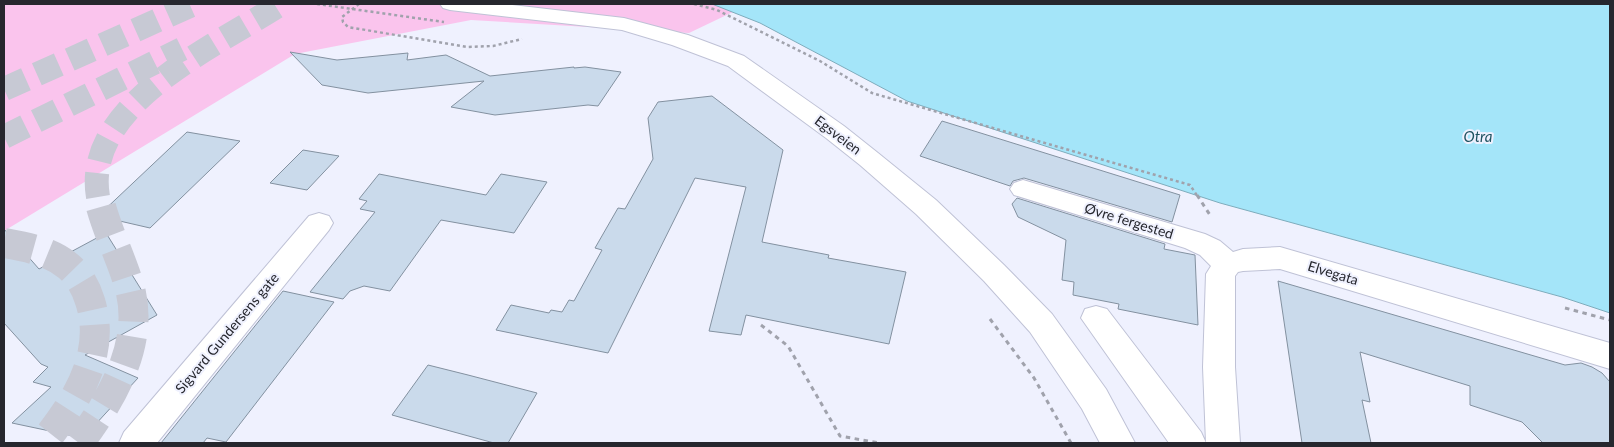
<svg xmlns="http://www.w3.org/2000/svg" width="1614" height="447" viewBox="0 0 1614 447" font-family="Lato,sans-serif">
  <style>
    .green { fill: #fac4ed }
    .water { fill: #a4e5f9; stroke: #7eacbc }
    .building { fill: #cadaeb; stroke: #8391a0 }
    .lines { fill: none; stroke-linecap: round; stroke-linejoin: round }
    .highway-tunnel-far1 { stroke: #c7c9d4; stroke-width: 24; stroke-dasharray: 24 12; stroke-linecap: butt }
    .highway-tunnel { stroke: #c7c9d4; stroke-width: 30; stroke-dasharray: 30 15; stroke-linecap: butt }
    .minor-casing { stroke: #bfc2d6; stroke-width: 2 }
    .path-far1 { stroke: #a0a2ac; stroke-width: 2.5; stroke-dasharray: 3 3; stroke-linecap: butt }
    .path { stroke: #a0a2ac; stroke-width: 3; stroke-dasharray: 4.5 4.5; stroke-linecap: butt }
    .minor { fill: #fff; fill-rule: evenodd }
    .path-bridge { stroke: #a0a2ac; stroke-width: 2.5; stroke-dasharray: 3 3; stroke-linecap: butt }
    .labels { text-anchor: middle; stroke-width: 4; stroke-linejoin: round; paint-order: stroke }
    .street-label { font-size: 14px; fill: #26272e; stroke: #eff1fe }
    .water-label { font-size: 15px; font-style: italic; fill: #1e5260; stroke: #eff1fe }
  </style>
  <rect width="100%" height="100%" fill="#eff1fe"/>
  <path class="green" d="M 4,4 L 712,4 L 735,11 L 689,33 L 471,20 L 295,54 L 4,231 Z"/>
  <path class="water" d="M 712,4 L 1610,4 L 1610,313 L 1562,297 L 1220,203 L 907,101 L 760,23 Z"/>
  <path class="building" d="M 290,52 L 337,60 L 408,53 L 407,60 L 446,55 L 490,76 L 574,67 L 574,68 L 585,67 L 621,72 L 598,106 L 588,105 L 495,115 L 451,107 L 484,81 L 368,93 L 322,85 Z
    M 712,96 L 783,150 L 762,242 L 829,255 L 828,258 L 906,272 L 889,344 L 746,315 L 741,335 L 709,331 L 746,187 L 695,178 L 608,353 L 496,330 L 511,305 L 549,313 L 551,310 L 562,312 L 569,300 L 574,301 L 602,250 L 595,248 L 618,208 L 625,209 L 653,159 L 648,118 L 658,102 Z
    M 942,121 L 1180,195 L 1172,222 L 1024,178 L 1013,181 L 1010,186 L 920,156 Z
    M 187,132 L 240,141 L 150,228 L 98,216 Z
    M 303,150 L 339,156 L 307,190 L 270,183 Z
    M 379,174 L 486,195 L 501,174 L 547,182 L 514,233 L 441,220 L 390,291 L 364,286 L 350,291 L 343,299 L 310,292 L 375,212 L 360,209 L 367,201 L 359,199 Z
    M 1017,198 L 1165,244 L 1164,249 L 1195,255 L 1198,325 L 1118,309 L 1119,304 L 1073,295 L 1074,282 L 1062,280 L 1066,240 L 1018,217 L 1012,204 Z
    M 4,229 L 39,269 L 106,233 L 157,315 L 85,355 L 138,378 L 83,438 L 12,423 L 51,387 L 33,382 L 48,367 L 41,364 L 4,323 Z
    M 1278,281 L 1565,365 L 1581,363 L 1592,367 L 1602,373 L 1610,382 L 1610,443 L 1543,443 L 1522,422 L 1470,405 L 1470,386 L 1360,352 L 1370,402 L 1362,400 L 1371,443 L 1302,443 Z
    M 283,291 L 334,302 L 226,442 L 207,438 L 203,443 L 161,443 Z
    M 428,365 L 468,375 L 537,393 L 508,443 L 494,443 L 392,415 Z"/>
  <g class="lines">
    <path class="highway-tunnel-far1" d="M 4,89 L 194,4
      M 4,137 L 182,49
      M 98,197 C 82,104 218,45 281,4"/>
    <path class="highway-tunnel" d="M 4,243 C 26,247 50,251 68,266 C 79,275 86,288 90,301 C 107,354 76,403 43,443
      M 79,443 C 112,399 146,342 129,285 C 120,255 105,227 98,195"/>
    <g class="minor-casing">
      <path id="minor" d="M 440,4 L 503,4 L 624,18 L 688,35 L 744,56 L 844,126 L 878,153 L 936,200 L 1004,265 L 1052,314 L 1106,389 L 1135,443 L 1100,443 L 1082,409 L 1030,332 L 984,281 L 916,214 L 860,165 L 826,138 L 728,66 L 672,45 L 622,30 L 450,10 L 443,8 Z
        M 1023,180 L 1205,234 L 1220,241 L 1233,252 L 1243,249 L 1280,247 L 1610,343 L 1610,369 L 1280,269 L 1243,271 L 1238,272 L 1235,276 L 1235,367 L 1240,443 L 1169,443 L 1081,318 L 1085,309 L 1096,306 L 1107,309 L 1201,432 L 1206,443 L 1203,367 L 1206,274 L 1211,266 L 1200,255 L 1185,248 L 1014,195 L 1010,189 L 1014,183 Z
        M 319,213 L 329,216 L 333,223 L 329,230 L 157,443 L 119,443 L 124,432 L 309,216 Z"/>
    </g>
    <path class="path-far1" d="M 359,4 L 342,17 L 343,22 L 348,27 L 467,47 L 493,46 L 522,39
      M 694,4 L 717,10 L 820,61 L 872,93 L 1190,185 L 1198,197"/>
    <path class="path" d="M 1197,195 L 1210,215
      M 1565,308 L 1610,320
      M 990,319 L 1034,378 L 1071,443
      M 761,325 L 788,346 L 840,436 L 879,443"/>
    <use href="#minor" class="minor"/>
    <path class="path-bridge" d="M 317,4 L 444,22"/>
  </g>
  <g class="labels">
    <g class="street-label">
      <text transform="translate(838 135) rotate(37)" y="5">Egsveien</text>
      <text transform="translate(1129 221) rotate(17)" y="5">Øvre fergested</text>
      <text transform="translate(1333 273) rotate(17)" y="5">Elvegata</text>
      <text transform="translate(227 333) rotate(-50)" y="5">Sigvard Gundersens gate</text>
    </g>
    <g class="water-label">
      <text x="1478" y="142">Otra</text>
    </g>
  </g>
  <rect width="1614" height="447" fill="none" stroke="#26272e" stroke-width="10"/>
</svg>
